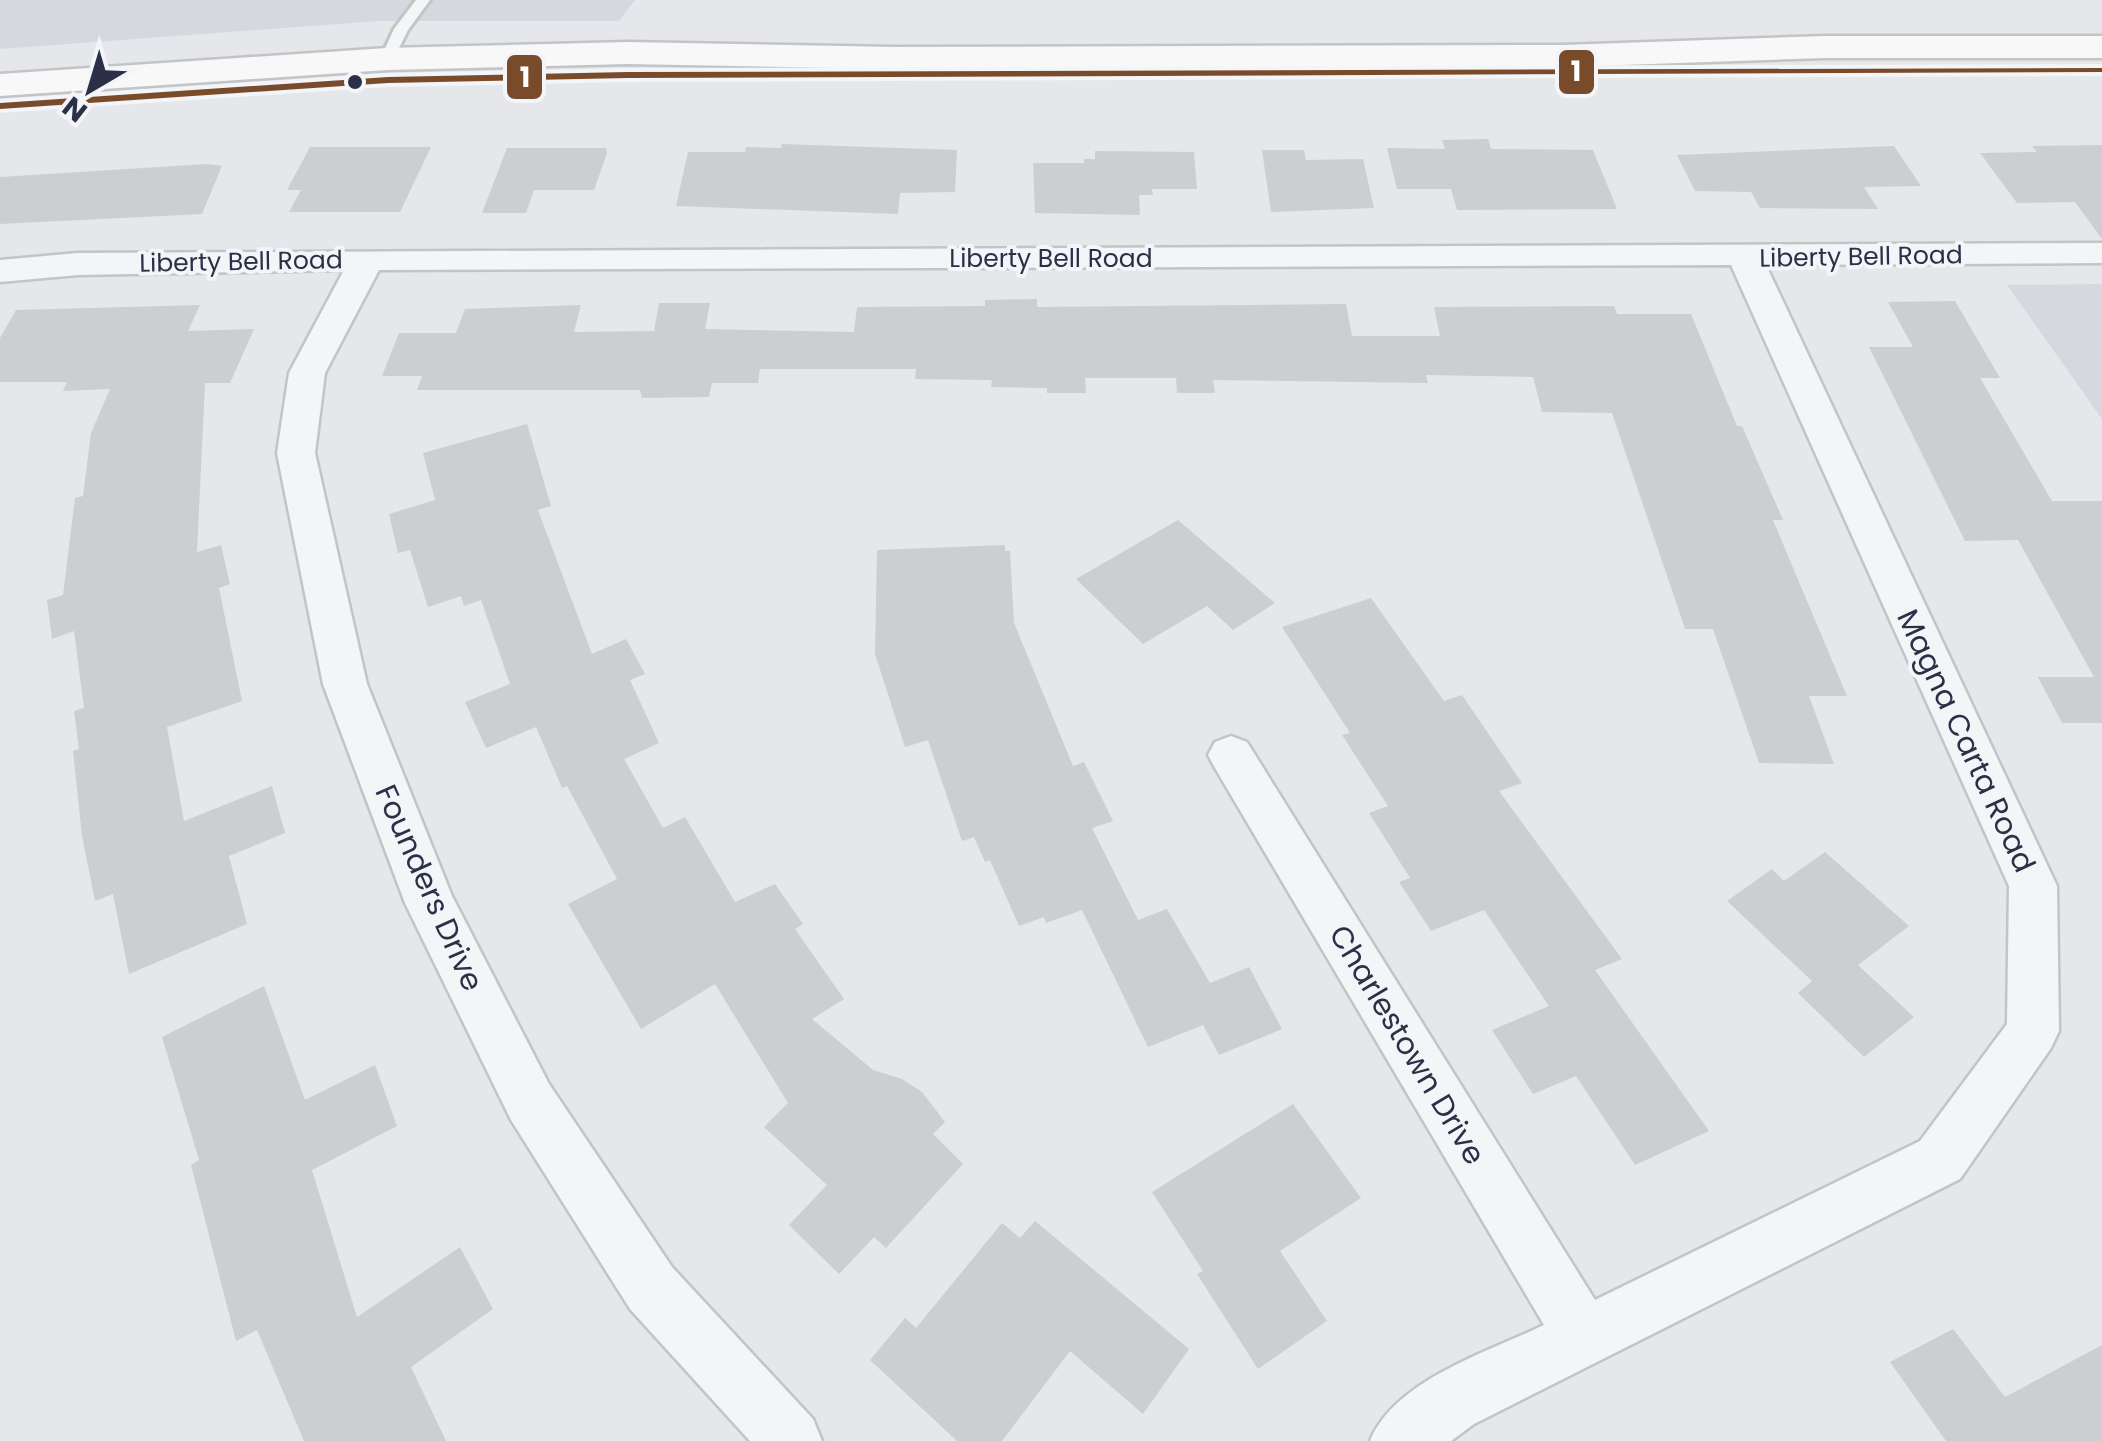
<svg xmlns="http://www.w3.org/2000/svg" width="2102" height="1441" viewBox="0 0 2102 1441" font-family="Poppins,sans-serif">
  <style>
    .built { fill: #d5d8df }
    .building { fill: #ccced2 }
    .lines { fill: none; stroke-linecap: round; stroke-linejoin: round }
    .lane-casing { stroke: #c2c4c8; stroke-width: 6 }
    .street-casing { stroke: #c2c4c8; stroke-width: 5 }
    .secondary-casing { stroke: #c2c4c8; stroke-width: 5 }
    .lane { fill: #f4f5f7; fill-rule: evenodd }
    .street { fill: #f4f5f7; fill-rule: evenodd }
    .secondary { fill: #f8f8f8; fill-rule: evenodd }
    .bus-1-casing { stroke: #f3f5f9; stroke-width: 8 }
    .bus-1 { fill: #7a4b2a; fill-rule: evenodd }
    .bus-dot { fill: #2a3146; stroke: #f3f5f9; stroke-width: 4 }
    .labels { text-anchor: middle; stroke-width: 8; stroke-linejoin: round; paint-order: stroke }
    .far-street-label { font-size: 25px; fill: #2a3146; stroke: #f3f5f9 }
    .street-label { font-size: 30px; fill: #2a3146; stroke: #f3f5f9 }
    .line-badge { stroke: #f3f5f9; stroke-width: 4 }
    .badge-label { font-size: 28px; text-anchor: middle; font-weight: bold; fill: #fff }
  </style>
  <rect width="100%" height="100%" fill="#e5e7ea"/>
  <path class="built" d="M 0,0 L 635,0 L 619,21 L 379,21 L 0,49 Z
    M 2102,284 L 2102,419 L 2007,285 Z"/>
  <path class="building" d="M 1488,139 L 1491,149 L 1593,150 L 1617,209 L 1457,210 L 1451,189 L 1397,189 L 1387,148 L 1445,149 L 1442,140 Z
    M 782,144 L 957,150 L 955,192 L 900,193 L 898,214 L 676,206 L 688,152 L 745,152 L 746,147 L 781,148 Z
    M 2102,145 L 2102,239 L 2075,202 L 2017,203 L 1980,153 L 2037,152 L 2032,146 Z
    M 1894,146 L 1921,186 L 1864,187 L 1878,209 L 1760,208 L 1751,192 L 1695,191 L 1677,155 Z
    M 310,147 L 431,147 L 400,212 L 289,212 L 301,190 L 287,190 Z
    M 507,148 L 606,148 L 607,153 L 594,190 L 534,190 L 526,213 L 482,213 Z
    M 1262,150 L 1304,150 L 1306,160 L 1363,159 L 1374,208 L 1271,212 Z
    M 1095,151 L 1194,152 L 1197,189 L 1152,189 L 1153,195 L 1139,195 L 1140,215 L 1035,213 L 1033,163 L 1084,163 L 1084,159 L 1095,159 Z
    M 207,164 L 222,166 L 202,214 L 0,224 L 0,177 Z
    M 1037,299 L 1037,307 L 1346,304 L 1352,336 L 1440,336 L 1434,307 L 1614,306 L 1617,314 L 1691,314 L 1737,426 L 1742,426 L 1783,520 L 1773,520 L 1847,696 L 1809,696 L 1834,764 L 1759,763 L 1713,629 L 1685,629 L 1612,413 L 1542,412 L 1533,377 L 1426,375 L 1428,383 L 1213,380 L 1215,393 L 1177,393 L 1176,378 L 1085,378 L 1086,393 L 1047,393 L 1047,388 L 991,387 L 992,380 L 915,379 L 916,369 L 760,369 L 758,383 L 712,383 L 709,397 L 642,398 L 640,390 L 417,390 L 422,376 L 382,376 L 399,333 L 456,333 L 465,309 L 581,305 L 574,332 L 654,331 L 659,303 L 710,303 L 705,329 L 854,332 L 857,307 L 985,306 L 985,300 Z
    M 1955,301 L 2000,378 L 1980,378 L 2052,501 L 2102,501 L 2102,723 L 2062,723 L 2038,677 L 2094,677 L 2018,540 L 1965,541 L 1869,347 L 1913,347 L 1888,302 Z
    M 200,305 L 188,331 L 254,329 L 230,383 L 205,383 L 197,552 L 221,545 L 230,584 L 219,588 L 242,701 L 167,727 L 184,821 L 272,786 L 285,833 L 229,856 L 247,924 L 129,974 L 113,894 L 95,901 L 82,836 L 73,751 L 79,749 L 74,711 L 84,708 L 74,631 L 52,639 L 47,600 L 63,595 L 75,498 L 83,496 L 91,433 L 110,389 L 63,391 L 67,382 L 0,382 L 0,338 L 16,310 Z
    M 527,424 L 551,506 L 538,510 L 592,654 L 626,639 L 645,674 L 630,680 L 659,743 L 624,759 L 663,828 L 685,817 L 735,902 L 775,884 L 803,924 L 795,929 L 844,999 L 812,1019 L 873,1070 L 902,1079 L 922,1092 L 945,1122 L 933,1134 L 963,1164 L 886,1248 L 874,1237 L 839,1274 L 789,1225 L 827,1185 L 764,1127 L 788,1103 L 715,984 L 641,1029 L 568,904 L 617,879 L 567,786 L 562,788 L 536,727 L 486,748 L 465,702 L 510,684 L 481,600 L 464,606 L 461,596 L 428,607 L 410,550 L 398,553 L 389,514 L 435,500 L 423,453 Z
    M 1178,520 L 1275,603 L 1233,630 L 1207,606 L 1143,644 L 1076,579 Z
    M 1005,545 L 1005,551 L 1010,551 L 1014,623 L 1073,766 L 1084,762 L 1113,821 L 1092,828 L 1138,920 L 1167,909 L 1210,983 L 1249,967 L 1282,1029 L 1219,1055 L 1203,1025 L 1148,1047 L 1082,910 L 1046,923 L 1044,917 L 1019,926 L 990,860 L 985,862 L 974,837 L 962,841 L 928,740 L 905,747 L 875,654 L 877,550 Z
    M 1371,598 L 1444,701 L 1462,695 L 1522,783 L 1499,791 L 1622,959 L 1595,970 L 1709,1131 L 1635,1165 L 1576,1076 L 1533,1094 L 1492,1030 L 1549,1006 L 1484,910 L 1431,931 L 1399,882 L 1410,878 L 1369,813 L 1388,806 L 1342,735 L 1350,733 L 1282,627 Z
    M 1825,852 L 1909,926 L 1858,965 L 1914,1017 L 1864,1057 L 1798,993 L 1812,981 L 1727,901 L 1772,869 L 1784,881 Z
    M 264,986 L 305,1100 L 375,1065 L 397,1126 L 312,1170 L 357,1317 L 460,1247 L 493,1309 L 411,1367 L 446,1441 L 304,1441 L 257,1330 L 236,1341 L 191,1165 L 199,1160 L 162,1037 Z
    M 1293,1104 L 1361,1198 L 1280,1251 L 1327,1321 L 1258,1369 L 1197,1274 L 1203,1271 L 1152,1192 Z
    M 1035,1221 L 1189,1349 L 1143,1414 L 1070,1351 L 1002,1441 L 957,1441 L 870,1360 L 905,1318 L 916,1328 L 1002,1223 L 1020,1238 Z
    M 1953,1329 L 2005,1397 L 2102,1345 L 2102,1441 L 1946,1441 L 1890,1362 Z"/>
  <g class="lines">
    <g class="lane-casing">
      <path id="lane" d="M 416,0 L 430,0 L 408,30 L 392,62 L 382,62 L 380,59 L 394,29 Z"/>
    </g>
    <g class="street-casing">
      <path id="street" d="M 2102,243 L 2102,263 L 1766,265 L 2057,886 L 2059,1031 L 2051,1048 L 1960,1179 L 1474,1424 L 1451,1441 L 1370,1441 C 1395,1380 1488,1352 1544,1325 L 1215,768 L 1208,755 L 1215,742 L 1231,736 L 1247,742 L 1595,1300 L 1920,1141 L 2007,1024 L 2009,886 L 1731,265 L 379,270 L 325,373 L 315,453 L 367,684 L 452,896 L 549,1084 L 672,1267 L 813,1419 L 822,1441 L 750,1441 L 630,1309 L 511,1120 L 405,903 L 323,684 L 277,453 L 289,373 L 344,270 L 78,275 L 0,282 L 0,260 L 78,253 Z"/>
    </g>
    <g class="secondary-casing">
      <path id="secondary" d="M 1825,36 L 2102,36 L 2102,58 L 1825,58 L 1563,67 L 893,69 L 628,64 L 387,70 L 0,96 L 0,74 L 387,48 L 628,42 L 893,47 L 1563,45 Z"/>
    </g>
    <use href="#lane" class="lane"/>
    <use href="#street" class="street"/>
    <use href="#secondary" class="secondary"/>
    <g class="bus-1-casing">
      <path id="bus-1" d="M 2102,68 L 2102,72 L 628,78 L 388,83 L 0,109 L 0,103 L 388,77 L 628,72 Z"/>
    </g>
    <use href="#bus-1" class="bus-1"/>
  </g>
  <circle class="bus-dot" cx="355" cy="82" r="9"/>
  <g class="labels">
    <g class="far-street-label">
      <text transform="translate(1861 256) rotate(-1)" y="9">Liberty Bell Road</text>
      <text x="1051" y="267">Liberty Bell Road</text>
      <text transform="translate(241 261) rotate(-1)" y="9">Liberty Bell Road</text>
    </g>
    <g class="street-label">
      <text transform="translate(1966 741) rotate(65)" y="10">Magna Carta Road</text>
      <text transform="translate(429 888) rotate(66)" y="10">Founders Drive</text>
      <text transform="translate(1407 1045) rotate(59)" y="10">Charlestown Drive</text>
    </g>
  </g>
  <g class="line-badge">
    <rect x="1557" y="48" width="39" height="48" rx="10" fill="#7a4b2a"/>
    <rect x="505" y="53" width="39" height="48" rx="10" fill="#7a4b2a"/>
  </g>
  <g class="badge-label">
    <text x="1576" y="81">1</text>
    <text x="525" y="87">1</text>
  </g>
  <g transform="translate(90 90) rotate(218)" stroke="#f3f5f9" stroke-width="8" paint-order="stroke">
  <path d="M0-8L18 38L0 25L-18 38Z" fill="#2a3146"/>
  <text y="-15" font-size="28" font-weight="bold" text-anchor="middle" fill="#2a3146">N</text>
  </g>
</svg>
